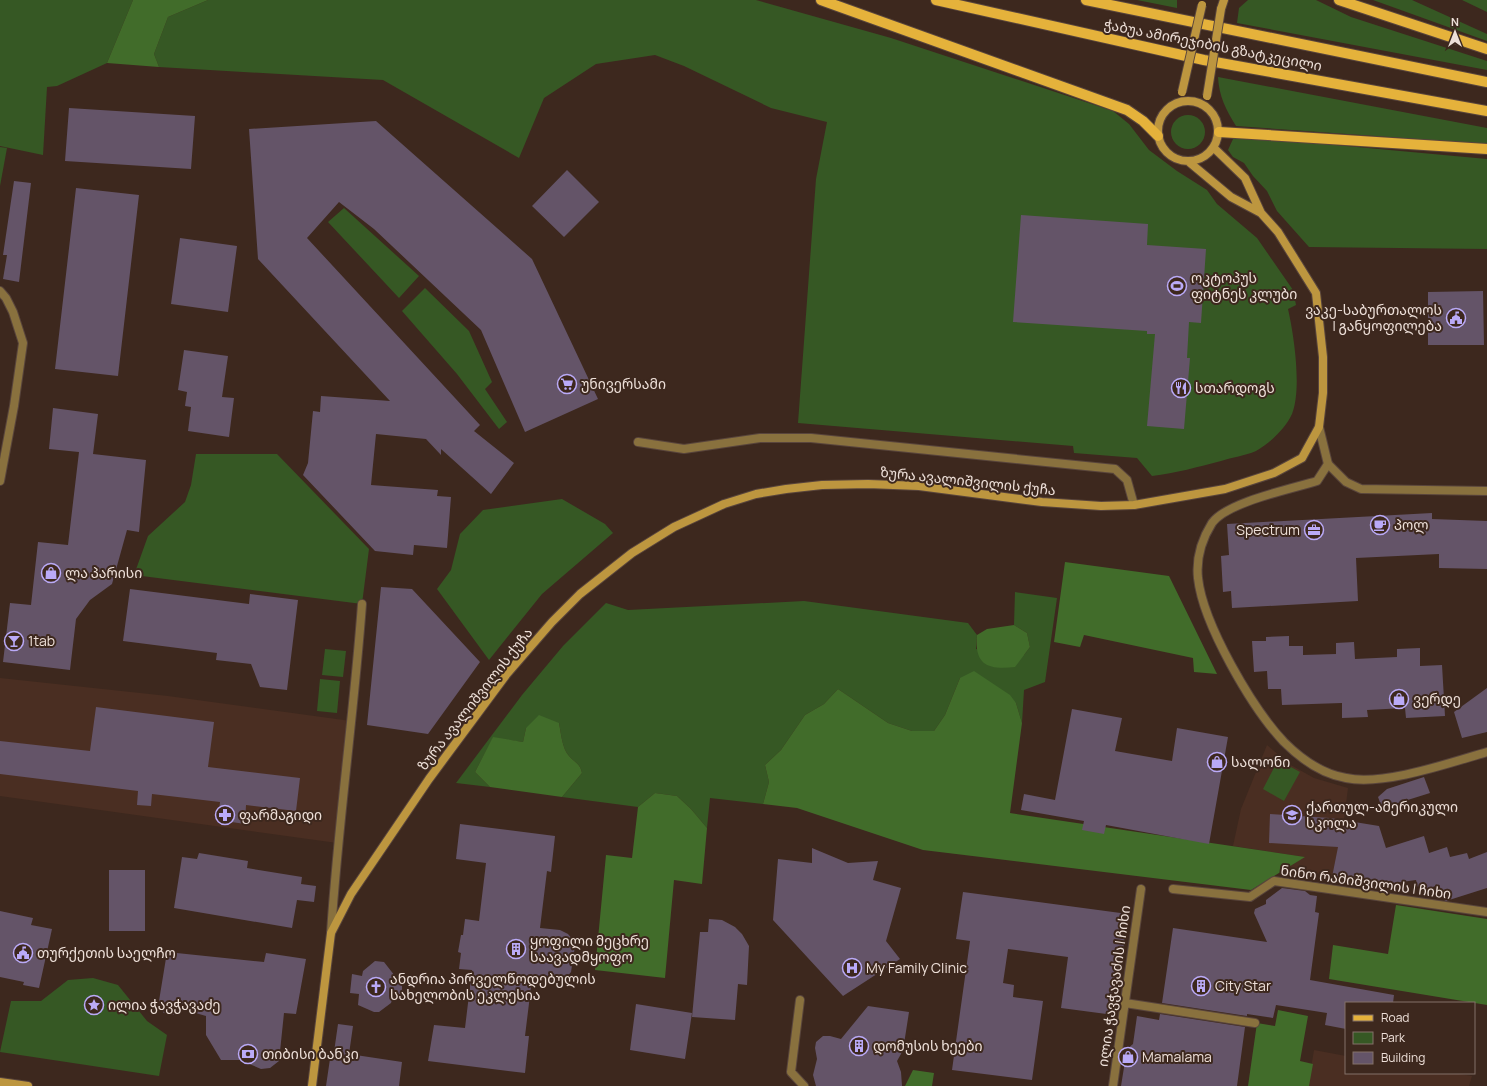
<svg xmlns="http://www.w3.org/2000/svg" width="1487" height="1086" viewBox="0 0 1487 1086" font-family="Manrope,'Noto Sans Georgian',sans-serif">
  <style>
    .built { fill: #4a2e22 }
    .green { fill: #365824 }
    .forest { fill: #416c2a }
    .building { fill: #645468 }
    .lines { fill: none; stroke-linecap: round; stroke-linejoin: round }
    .minor-casing { stroke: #59453c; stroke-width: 10 }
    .tertiary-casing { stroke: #59453c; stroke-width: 10 }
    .secondary-casing { stroke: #59453c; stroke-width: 10 }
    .primary-casing { stroke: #59453c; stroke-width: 12 }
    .minor { stroke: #89713e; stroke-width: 8 }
    .tertiary { stroke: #89713e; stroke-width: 8 }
    .secondary { stroke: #bd963f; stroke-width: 8 }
    .primary { stroke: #e5b23b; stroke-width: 10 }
    .secondary-bridge-casing { stroke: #59453c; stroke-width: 10; stroke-linecap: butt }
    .secondary-bridge { stroke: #bd963f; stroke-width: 8 }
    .labels { text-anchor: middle; stroke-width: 4; stroke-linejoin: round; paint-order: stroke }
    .street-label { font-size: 14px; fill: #eddfd8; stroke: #3d281e }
    .poi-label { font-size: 14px; fill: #eddfd8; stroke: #3d281e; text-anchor: start }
  </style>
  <rect width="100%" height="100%" fill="#3d281e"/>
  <path class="built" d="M 0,678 L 168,696 L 351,721 L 337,843 L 0,796 Z
    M 1267,745 L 1289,764 L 1314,778 L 1348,788 L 1344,820 L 1332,877 L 1289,867 L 1304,857 L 1233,846 L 1241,809 Z
    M 1314,1050 L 1346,1056 L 1346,1073 L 1453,1073 L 1472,1076 L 1469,1086 L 1308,1086 Z"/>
  <path class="green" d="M 0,0 L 133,0 L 107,63 L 57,86 L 47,87 L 43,155 L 0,146 Z
    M 208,0 L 756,0 L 891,38 L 1113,111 L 1129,124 L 1149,150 L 1177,171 L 1207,190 L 1217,204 L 1257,238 L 1293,290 L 1296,305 L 1288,309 C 1294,335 1302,389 1292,414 C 1285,429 1270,443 1256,451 C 1245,456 1232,457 1221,461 C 1198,467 1176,473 1152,476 L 1137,458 L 1074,453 L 1073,446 L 798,423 L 816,179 L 827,122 L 771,108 L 684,66 L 655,55 L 596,64 L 544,98 L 519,158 L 383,80 L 159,67 L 154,54 L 168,17 Z
    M 1137,0 L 1177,0 L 1177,8 Z
    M 1248,0 L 1316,0 L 1351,17 L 1487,61 L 1487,70 L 1237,23 L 1239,8 Z
    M 1373,0 L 1412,0 L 1487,34 L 1487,41 Z
    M 1462,0 L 1487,0 L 1487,12 Z
    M 1218,77 L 1487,128 L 1487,144 L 1236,126 C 1226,110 1219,96 1218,77 Z
    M1171 132a17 17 0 1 1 34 0a17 17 0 1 1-34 0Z
    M 1260,138 L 1487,159 L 1487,249 L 1309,247 L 1277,211 L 1267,191 L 1253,176 L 1244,163 L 1233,157 L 1228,150 L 1233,139 Z
    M 0,147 L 7,148 L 0,186 Z
    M 344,208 L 419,276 L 399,298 L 328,222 Z
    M 425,288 L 469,331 L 492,382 L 485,389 L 507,422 L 499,429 L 457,374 L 402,311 Z
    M 196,454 L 277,454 L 369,549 L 362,604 L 134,575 L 148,536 L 185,502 L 191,485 Z
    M 562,499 L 605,524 L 613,533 L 542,594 L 489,660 L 437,589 L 451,570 L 460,534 L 483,510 Z
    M 1015,592 L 1057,598 L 1045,682 L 1024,690 L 1022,723 L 1016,703 L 960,678 L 945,715 L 934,731 L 912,731 L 888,723 L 838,689 L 824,704 L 805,715 L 781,750 L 765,765 L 769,782 L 763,804 L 710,798 L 707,828 L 691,809 L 677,796 L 655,793 L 638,807 L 562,797 L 582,773 C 580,763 575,763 569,756 C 562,748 561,733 559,723 L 526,728 L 523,742 L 493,738 L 475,772 L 490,787 L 456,783 L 522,695 L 563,646 L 606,603 L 628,610 L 804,601 L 968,623 L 977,635 L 976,649 L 1024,655 L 1030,647 L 1027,633 L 1014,625 Z
    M 325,649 L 346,651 L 343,677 L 322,675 Z
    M 320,679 L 340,681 L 337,713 L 317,711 Z
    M 1278,760 L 1300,772 L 1284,801 L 1263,789 Z
    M 93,978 L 118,985 L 147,1021 L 167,1035 L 159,1076 L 0,1052 L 11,1001 L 41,1001 L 68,980 Z"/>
  <path class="forest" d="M 133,0 L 208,0 L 168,17 L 154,54 L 159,67 L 107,63 Z
    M 1065,562 L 1169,576 L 1217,674 L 1194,672 L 1193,658 L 1084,635 L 1080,647 L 1054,642 Z
    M 1014,625 L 1027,633 L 1030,647 L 1015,667 C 988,670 974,665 977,635 L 987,629 Z
    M 974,671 L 1010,695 L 1016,703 L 1022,723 L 1010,813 L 1305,857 L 1251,890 L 923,850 L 797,808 L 763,804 L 769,782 L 765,765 L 781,750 L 805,715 L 824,704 L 838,689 L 888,723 L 912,731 L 934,731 L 945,715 L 960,678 Z
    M 539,715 L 559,723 C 561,733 562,748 569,756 C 575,763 580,763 582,773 L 562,797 L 490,787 L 475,772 L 493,737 L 523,742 L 526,728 Z
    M 655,793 L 677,796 L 691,809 L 707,828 L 702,884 L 674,880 L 665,978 L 595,970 L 606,855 L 632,858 L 638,807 Z
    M 1396,905 L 1487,919 L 1487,1005 L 1329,979 L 1333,945 L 1388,954 Z
    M 1278,1010 L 1308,1016 L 1300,1061 L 1313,1064 L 1309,1086 L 1248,1086 L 1257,1023 L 1275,1026 Z
    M 913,1070 L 934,1073 L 932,1086 L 905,1086 Z"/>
  <path class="building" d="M 69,108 L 195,116 L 191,169 L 65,161 Z
    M 376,121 L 532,259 L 598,399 L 525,432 L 481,330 L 374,229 L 339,202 L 307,238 L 480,425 L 474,431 L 514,463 L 491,494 L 441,449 L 441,455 L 426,439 L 376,434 L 371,485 L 438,490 L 437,496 L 451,497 L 447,548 L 414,545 L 413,555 L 375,551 L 303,475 L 308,463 L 313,411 L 320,412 L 321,396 L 390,401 L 258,259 L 249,129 Z
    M 567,170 L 599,202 L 564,237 L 532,206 Z
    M 14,181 L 31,183 L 19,282 L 3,279 L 7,255 L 3,255 Z
    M 76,188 L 139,195 L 118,376 L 55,369 Z
    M 1021,215 L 1148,224 L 1147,245 L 1206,249 L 1201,323 L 1189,322 L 1187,358 L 1190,358 L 1184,429 L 1147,426 L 1155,334 L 1147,334 L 1147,331 L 1013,322 Z
    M 180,238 L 237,246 L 228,312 L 171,304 Z
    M 1483,291 L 1484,345 L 1428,345 L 1428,292 Z
    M 184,350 L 228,356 L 222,397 L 234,398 L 229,437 L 188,431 L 191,407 L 185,406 L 187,392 L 178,390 Z
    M 53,408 L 98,414 L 93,454 L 146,460 L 139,532 L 127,530 L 112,584 L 90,600 L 76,619 L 70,670 L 3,662 L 10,603 L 31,605 L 38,542 L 68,545 L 79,452 L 49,449 Z
    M 1432,513 L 1432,519 L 1487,521 L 1487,569 L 1439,568 L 1439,554 L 1356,558 L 1358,601 L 1232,608 L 1231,591 L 1223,592 L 1221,556 L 1229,555 L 1227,524 Z
    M 381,587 L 412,589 L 480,662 L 428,734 L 367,725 Z
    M 130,589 L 249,604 L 250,594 L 298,600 L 287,690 L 260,687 L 251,664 L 216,660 L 217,653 L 123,641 Z
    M 1289,636 L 1289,646 L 1303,646 L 1303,655 L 1336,654 L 1336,643 L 1354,642 L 1355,659 L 1397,657 L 1397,649 L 1420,648 L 1420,666 L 1442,665 L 1445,716 L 1406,718 L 1405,708 L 1367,710 L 1368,717 L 1342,718 L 1342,703 L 1282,705 L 1281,689 L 1268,689 L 1267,671 L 1254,672 L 1252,641 L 1266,641 L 1266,637 Z
    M 1487,688 L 1487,732 L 1462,738 L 1454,712 Z
    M 96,707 L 214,722 L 208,767 L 300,778 L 296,811 L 246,805 L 245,824 L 218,820 L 220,802 L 152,794 L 151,806 L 137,805 L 138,791 L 0,774 L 0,741 L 90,751 Z
    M 1072,709 L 1122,718 L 1115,751 L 1172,761 L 1177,728 L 1228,737 L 1209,844 L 1106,825 L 1104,834 L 1082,830 L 1084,821 L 1021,810 L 1024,794 L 1055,800 Z
    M 1424,777 L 1430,793 L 1382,808 L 1378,797 L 1387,789 Z
    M 1270,814 L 1330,818 L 1379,826 L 1386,848 L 1424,836 L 1429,853 L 1447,847 L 1450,857 L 1467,853 L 1469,859 L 1487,852 L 1487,888 L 1446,901 L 1444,900 L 1439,885 L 1419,891 L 1416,880 L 1373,886 L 1332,877 L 1338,847 L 1269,843 Z
    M 460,824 L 555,836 L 551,872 L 547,871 L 540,928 L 560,930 L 568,934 L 573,940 L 575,946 L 571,972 L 567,977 L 560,980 L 553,982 L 532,979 L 525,1036 L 529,1036 L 525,1073 L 428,1061 L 434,1025 L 465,1028 L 472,970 L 459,969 L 461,953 L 458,952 L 461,935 L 463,935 L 465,919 L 479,921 L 486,863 L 456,859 Z
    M 812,848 L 848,863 L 878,861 L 873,880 L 901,888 L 886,941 L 900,959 L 843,996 L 773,920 L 778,859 L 812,863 Z
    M 199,853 L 248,861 L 247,868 L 302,877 L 301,884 L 316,886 L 314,902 L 297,900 L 292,928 L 174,908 L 182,857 L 197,859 Z
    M 109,870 L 145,870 L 145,931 L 109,931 Z
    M 1282,888 L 1305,891 L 1310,895 L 1317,896 L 1315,912 L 1319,913 L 1310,980 L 1394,995 L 1393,1003 L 1346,1003 L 1346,1029 L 1325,1025 L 1327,1013 L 1276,1005 L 1273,1018 L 1247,1014 L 1247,1016 L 1162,1003 L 1173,928 L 1267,942 L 1254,913 L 1255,909 L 1266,904 L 1266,900 Z
    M 963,892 L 1128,914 L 1114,1015 L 1061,1008 L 1068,957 L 1008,949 L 1003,983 L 1014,985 L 1013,997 L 1043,1001 L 1032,1080 L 952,1070 L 970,941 L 956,939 Z
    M 0,911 L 33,918 L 31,925 L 52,929 L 39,988 L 23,985 L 24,982 L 0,977 Z
    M 709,919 L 722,920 L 735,927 L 742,934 L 749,946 L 747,985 L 738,984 L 735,1020 L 692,1017 L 700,932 L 708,932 Z
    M 167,952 L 264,962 L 266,953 L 306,959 L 296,1014 L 284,1013 L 279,1061 L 270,1068 L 261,1069 L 240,1060 L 221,1060 L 206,1035 L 206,1016 L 185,1010 L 173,1015 L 164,1013 L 158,1007 Z
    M 375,961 L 384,962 L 402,985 L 402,989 L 401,994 L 392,1000 L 391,1003 L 379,1012 L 374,1012 L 358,1005 L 359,994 L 350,993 L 352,974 L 362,976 L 363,971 Z
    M 636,1004 L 692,1013 L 685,1059 L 630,1050 Z
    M 868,1006 L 909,1012 L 904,1044 L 901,1054 L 897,1061 L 901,1072 L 902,1086 L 816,1086 L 813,1075 L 817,1059 L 815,1048 L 816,1042 L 823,1036 L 830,1036 L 841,1039 Z
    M 1160,1014 L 1245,1027 L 1237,1086 L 1121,1086 L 1127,1049 L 1133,1044 L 1137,1016 L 1159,1020 Z
    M 338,1024 L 353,1026 L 349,1054 L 402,1062 L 399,1086 L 326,1086 L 331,1052 L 334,1052 Z"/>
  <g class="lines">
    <g class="minor-casing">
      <path id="minor" d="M 0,291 L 6,298 L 13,312 L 23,343 L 14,406 L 0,481
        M 638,442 L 684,449 L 760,438 L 811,438 L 1115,469 L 1127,480 L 1134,505
        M 1328,464 L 1346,482 L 1361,489 L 1487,491
        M 1173,889 L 1250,897 L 1274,881 L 1487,912
        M 331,933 C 338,823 354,714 362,604
        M 800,1000 L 791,1072 L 804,1086
        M 1125,1003 L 1255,1023
        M 1113,1086 L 1141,889"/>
    </g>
    <g class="tertiary-casing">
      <path id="tertiary" d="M 1319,427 L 1328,464 L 1317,481 C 1291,489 1227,502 1212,523 C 1202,539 1196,559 1198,578 C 1203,624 1252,708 1284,742 C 1301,759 1322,774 1346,778 C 1384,786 1449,763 1487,752"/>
    </g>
    <g class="secondary-casing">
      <path id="secondary" d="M 1221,9 L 1224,0
        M1158 131a30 30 0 1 1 60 0a30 30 0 1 1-60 0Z
        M 1189,162 L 1231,197 L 1261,213
        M 0,1082 L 28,1086
        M 312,1086 L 331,933 L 351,894 L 429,779 L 506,675 L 552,622 L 580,594 L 632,553 L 674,527 L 724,504 L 756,494 L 786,489 L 822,485 L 868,484 L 919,486 L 1042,502 L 1101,506 L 1134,505 L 1225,489 L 1274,473 L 1302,458 L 1319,427 L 1323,393 L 1323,357 L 1316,293 L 1278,232 L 1261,213 L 1245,178 L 1214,148"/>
    </g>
    <g class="primary-casing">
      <path id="primary" d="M 821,0 L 1127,110 L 1143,121 L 1158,136
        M 936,0 L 1204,60 L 1487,111
        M 1086,0 L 1487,82
        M 1339,0 L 1487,49
        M 1219,132 L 1487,149"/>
    </g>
    <use href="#minor" class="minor"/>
    <use href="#tertiary" class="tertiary"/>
    <use href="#secondary" class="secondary"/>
    <use href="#primary" class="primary"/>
    <g class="secondary-bridge-casing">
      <path id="secondary-bridge" d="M 1182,92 L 1202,5
        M 1207,96 L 1221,9"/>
    </g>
    <use href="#secondary-bridge" class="secondary-bridge"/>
  </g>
  <defs>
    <g id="stadium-ring" transform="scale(1)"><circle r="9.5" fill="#3d281e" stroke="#baaaf7" stroke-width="1.5"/><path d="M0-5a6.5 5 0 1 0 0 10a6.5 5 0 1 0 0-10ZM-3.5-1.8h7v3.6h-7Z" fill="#baaaf7"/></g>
    <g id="civic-ring" transform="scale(1)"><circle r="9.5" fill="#3d281e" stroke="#baaaf7" stroke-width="1.5"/><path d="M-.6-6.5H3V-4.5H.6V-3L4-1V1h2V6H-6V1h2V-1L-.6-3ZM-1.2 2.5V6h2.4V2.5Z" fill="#baaaf7"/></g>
    <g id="supermarket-ring" transform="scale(1)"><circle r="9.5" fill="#3d281e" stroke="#baaaf7" stroke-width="1.5"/><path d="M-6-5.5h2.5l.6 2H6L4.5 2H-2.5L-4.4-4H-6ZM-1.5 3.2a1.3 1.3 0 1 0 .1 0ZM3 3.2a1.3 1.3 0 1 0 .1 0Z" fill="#baaaf7"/></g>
    <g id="restaurant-ring" transform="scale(1)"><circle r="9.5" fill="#3d281e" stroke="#baaaf7" stroke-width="1.5"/><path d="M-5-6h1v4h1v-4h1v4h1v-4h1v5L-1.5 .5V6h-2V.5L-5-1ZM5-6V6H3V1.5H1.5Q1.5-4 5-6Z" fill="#baaaf7"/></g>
    <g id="cafe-ring" transform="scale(1)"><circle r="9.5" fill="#3d281e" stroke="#baaaf7" stroke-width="1.5"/><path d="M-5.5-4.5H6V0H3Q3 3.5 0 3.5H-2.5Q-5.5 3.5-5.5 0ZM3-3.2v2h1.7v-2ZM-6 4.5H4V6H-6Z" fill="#baaaf7"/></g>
    <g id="office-ring" transform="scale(1)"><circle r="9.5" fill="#3d281e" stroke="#baaaf7" stroke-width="1.5"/><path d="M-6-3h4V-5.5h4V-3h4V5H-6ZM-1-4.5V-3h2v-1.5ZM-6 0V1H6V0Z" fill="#baaaf7"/></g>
    <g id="shop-ring" transform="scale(1)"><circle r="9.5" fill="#3d281e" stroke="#baaaf7" stroke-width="1.5"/><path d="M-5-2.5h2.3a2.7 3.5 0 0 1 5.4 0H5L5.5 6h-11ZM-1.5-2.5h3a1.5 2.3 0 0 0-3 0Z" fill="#baaaf7"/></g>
    <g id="bar-ring" transform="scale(1)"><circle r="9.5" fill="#3d281e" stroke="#baaaf7" stroke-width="1.5"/><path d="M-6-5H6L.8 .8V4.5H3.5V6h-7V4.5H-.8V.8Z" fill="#baaaf7"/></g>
    <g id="pharmacy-ring" transform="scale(1)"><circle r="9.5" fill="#3d281e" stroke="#baaaf7" stroke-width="1.5"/><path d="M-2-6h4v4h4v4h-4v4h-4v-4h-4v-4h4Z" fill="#baaaf7"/></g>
    <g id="school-ring" transform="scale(1)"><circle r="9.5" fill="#3d281e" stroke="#baaaf7" stroke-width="1.5"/><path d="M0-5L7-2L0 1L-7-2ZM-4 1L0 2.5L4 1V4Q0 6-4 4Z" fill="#baaaf7"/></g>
    <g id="building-ring" transform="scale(1)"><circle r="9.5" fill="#3d281e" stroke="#baaaf7" stroke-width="1.5"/><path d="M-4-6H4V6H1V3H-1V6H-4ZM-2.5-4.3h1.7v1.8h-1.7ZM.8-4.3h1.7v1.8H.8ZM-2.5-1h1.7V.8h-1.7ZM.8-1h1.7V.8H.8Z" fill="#baaaf7"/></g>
    <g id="hospital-ring" transform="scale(1)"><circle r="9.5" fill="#3d281e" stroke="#baaaf7" stroke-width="1.5"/><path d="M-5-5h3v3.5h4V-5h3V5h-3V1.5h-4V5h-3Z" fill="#baaaf7"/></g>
    <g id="church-ring" transform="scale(1)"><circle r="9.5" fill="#3d281e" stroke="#baaaf7" stroke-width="1.5"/><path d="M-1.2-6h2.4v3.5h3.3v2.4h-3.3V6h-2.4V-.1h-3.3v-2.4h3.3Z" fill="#baaaf7"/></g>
    <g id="sight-ring" transform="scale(1)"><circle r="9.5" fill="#3d281e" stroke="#baaaf7" stroke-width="1.5"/><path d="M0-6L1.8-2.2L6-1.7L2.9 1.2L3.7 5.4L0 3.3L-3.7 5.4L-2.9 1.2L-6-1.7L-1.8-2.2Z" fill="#baaaf7"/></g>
    <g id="bank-ring" transform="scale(1)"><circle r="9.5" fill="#3d281e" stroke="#baaaf7" stroke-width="1.5"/><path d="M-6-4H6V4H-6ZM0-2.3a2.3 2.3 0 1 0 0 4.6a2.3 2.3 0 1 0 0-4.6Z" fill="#baaaf7"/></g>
  </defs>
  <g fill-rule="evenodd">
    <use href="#stadium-ring" x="1177" y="286"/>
    <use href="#civic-ring" x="1456" y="318"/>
    <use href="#supermarket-ring" x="567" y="384"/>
    <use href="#restaurant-ring" x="1181" y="388"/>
    <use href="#cafe-ring" x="1380" y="525"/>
    <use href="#office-ring" x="1314" y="530"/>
    <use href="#shop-ring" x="51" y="573"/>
    <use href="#bar-ring" x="14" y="641"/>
    <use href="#shop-ring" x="1399" y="699"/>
    <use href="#shop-ring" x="1217" y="762"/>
    <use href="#pharmacy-ring" x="225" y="815"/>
    <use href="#school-ring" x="1292" y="815"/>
    <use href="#building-ring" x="516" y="949"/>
    <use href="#civic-ring" x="23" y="953"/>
    <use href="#hospital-ring" x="852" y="968"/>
    <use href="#building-ring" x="1201" y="986"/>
    <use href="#church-ring" x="376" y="987"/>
    <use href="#sight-ring" x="94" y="1005"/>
    <use href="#building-ring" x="859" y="1046"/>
    <use href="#bank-ring" x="248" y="1054"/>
    <use href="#shop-ring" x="1128" y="1057"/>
  </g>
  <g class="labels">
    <g class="street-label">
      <text transform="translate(1213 45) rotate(11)" y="5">ჭაბუა ამირეჯიბის გზატკეცილი</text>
      <text transform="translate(968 481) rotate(6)" y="5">ზურა ავალიშვილის ქუჩა</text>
      <text transform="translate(475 699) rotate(-52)" y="5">ზურა ავალიშვილის ქუჩა</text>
      <text transform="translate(1366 882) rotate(8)" y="5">ნინო რამიშვილის I ჩიხი</text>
      <text transform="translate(1114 986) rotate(-82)" y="5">ილია ჭავჭავაძის I ჩიხი</text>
    </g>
    <g class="poi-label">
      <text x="1191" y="283">ოკტოპუს<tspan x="1191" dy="16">ფიტნეს კლუბი</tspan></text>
      <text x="1442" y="315" text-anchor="end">ვაკე-საბურთალოს<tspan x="1442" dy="16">I განყოფილება</tspan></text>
      <text x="581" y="389">უნივერსამი</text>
      <text x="1195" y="393">სთარდოგს</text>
      <text x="1394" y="530">პოლ</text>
      <text x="1300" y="535" text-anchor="end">Spectrum</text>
      <text x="65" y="578">ლა პარისი</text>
      <text x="28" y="646">1tab</text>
      <text x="1413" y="704">ვერდე</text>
      <text x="1231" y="767">სალონი</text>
      <text x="1306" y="812">ქართულ-ამერიკული<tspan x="1306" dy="16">სკოლა</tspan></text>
      <text x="239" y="820">ფარმაგიდი</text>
      <text x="530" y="946">ყოფილი მეცხრე<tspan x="530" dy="16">საავადმყოფო</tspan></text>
      <text x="37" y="958">თურქეთის საელჩო</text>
      <text x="866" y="973">My Family Clinic</text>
      <text x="390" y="984">ანდრია პირველწოდებულის<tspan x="390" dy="16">სახელობის ეკლესია</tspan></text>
      <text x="1215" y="991">City Star</text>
      <text x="108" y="1010">ილია ჭავჭავაძე</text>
      <text x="873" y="1051">დომუსის ხეები</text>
      <text x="262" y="1059">თიბისი ბანკი</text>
      <text x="1142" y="1062">Mamalama</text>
    </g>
  </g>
  <rect x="1345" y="1002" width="130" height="72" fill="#3d281e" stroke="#837168"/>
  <rect x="1353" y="1015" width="20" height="6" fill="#e5b23b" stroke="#837168"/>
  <text x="1381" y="1022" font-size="12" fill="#eddfd8">Road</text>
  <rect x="1353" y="1032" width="20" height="12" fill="#365824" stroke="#837168"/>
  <text x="1381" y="1042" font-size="12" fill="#eddfd8">Park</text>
  <rect x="1353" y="1052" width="20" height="12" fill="#645468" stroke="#837168"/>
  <text x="1381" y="1062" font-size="12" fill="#eddfd8">Building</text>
  <g transform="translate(1455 32)" stroke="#3d281e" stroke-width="3" paint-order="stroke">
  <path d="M0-3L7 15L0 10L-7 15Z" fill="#eddfd8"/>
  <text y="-6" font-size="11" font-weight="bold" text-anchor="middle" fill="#eddfd8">N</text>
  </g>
</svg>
